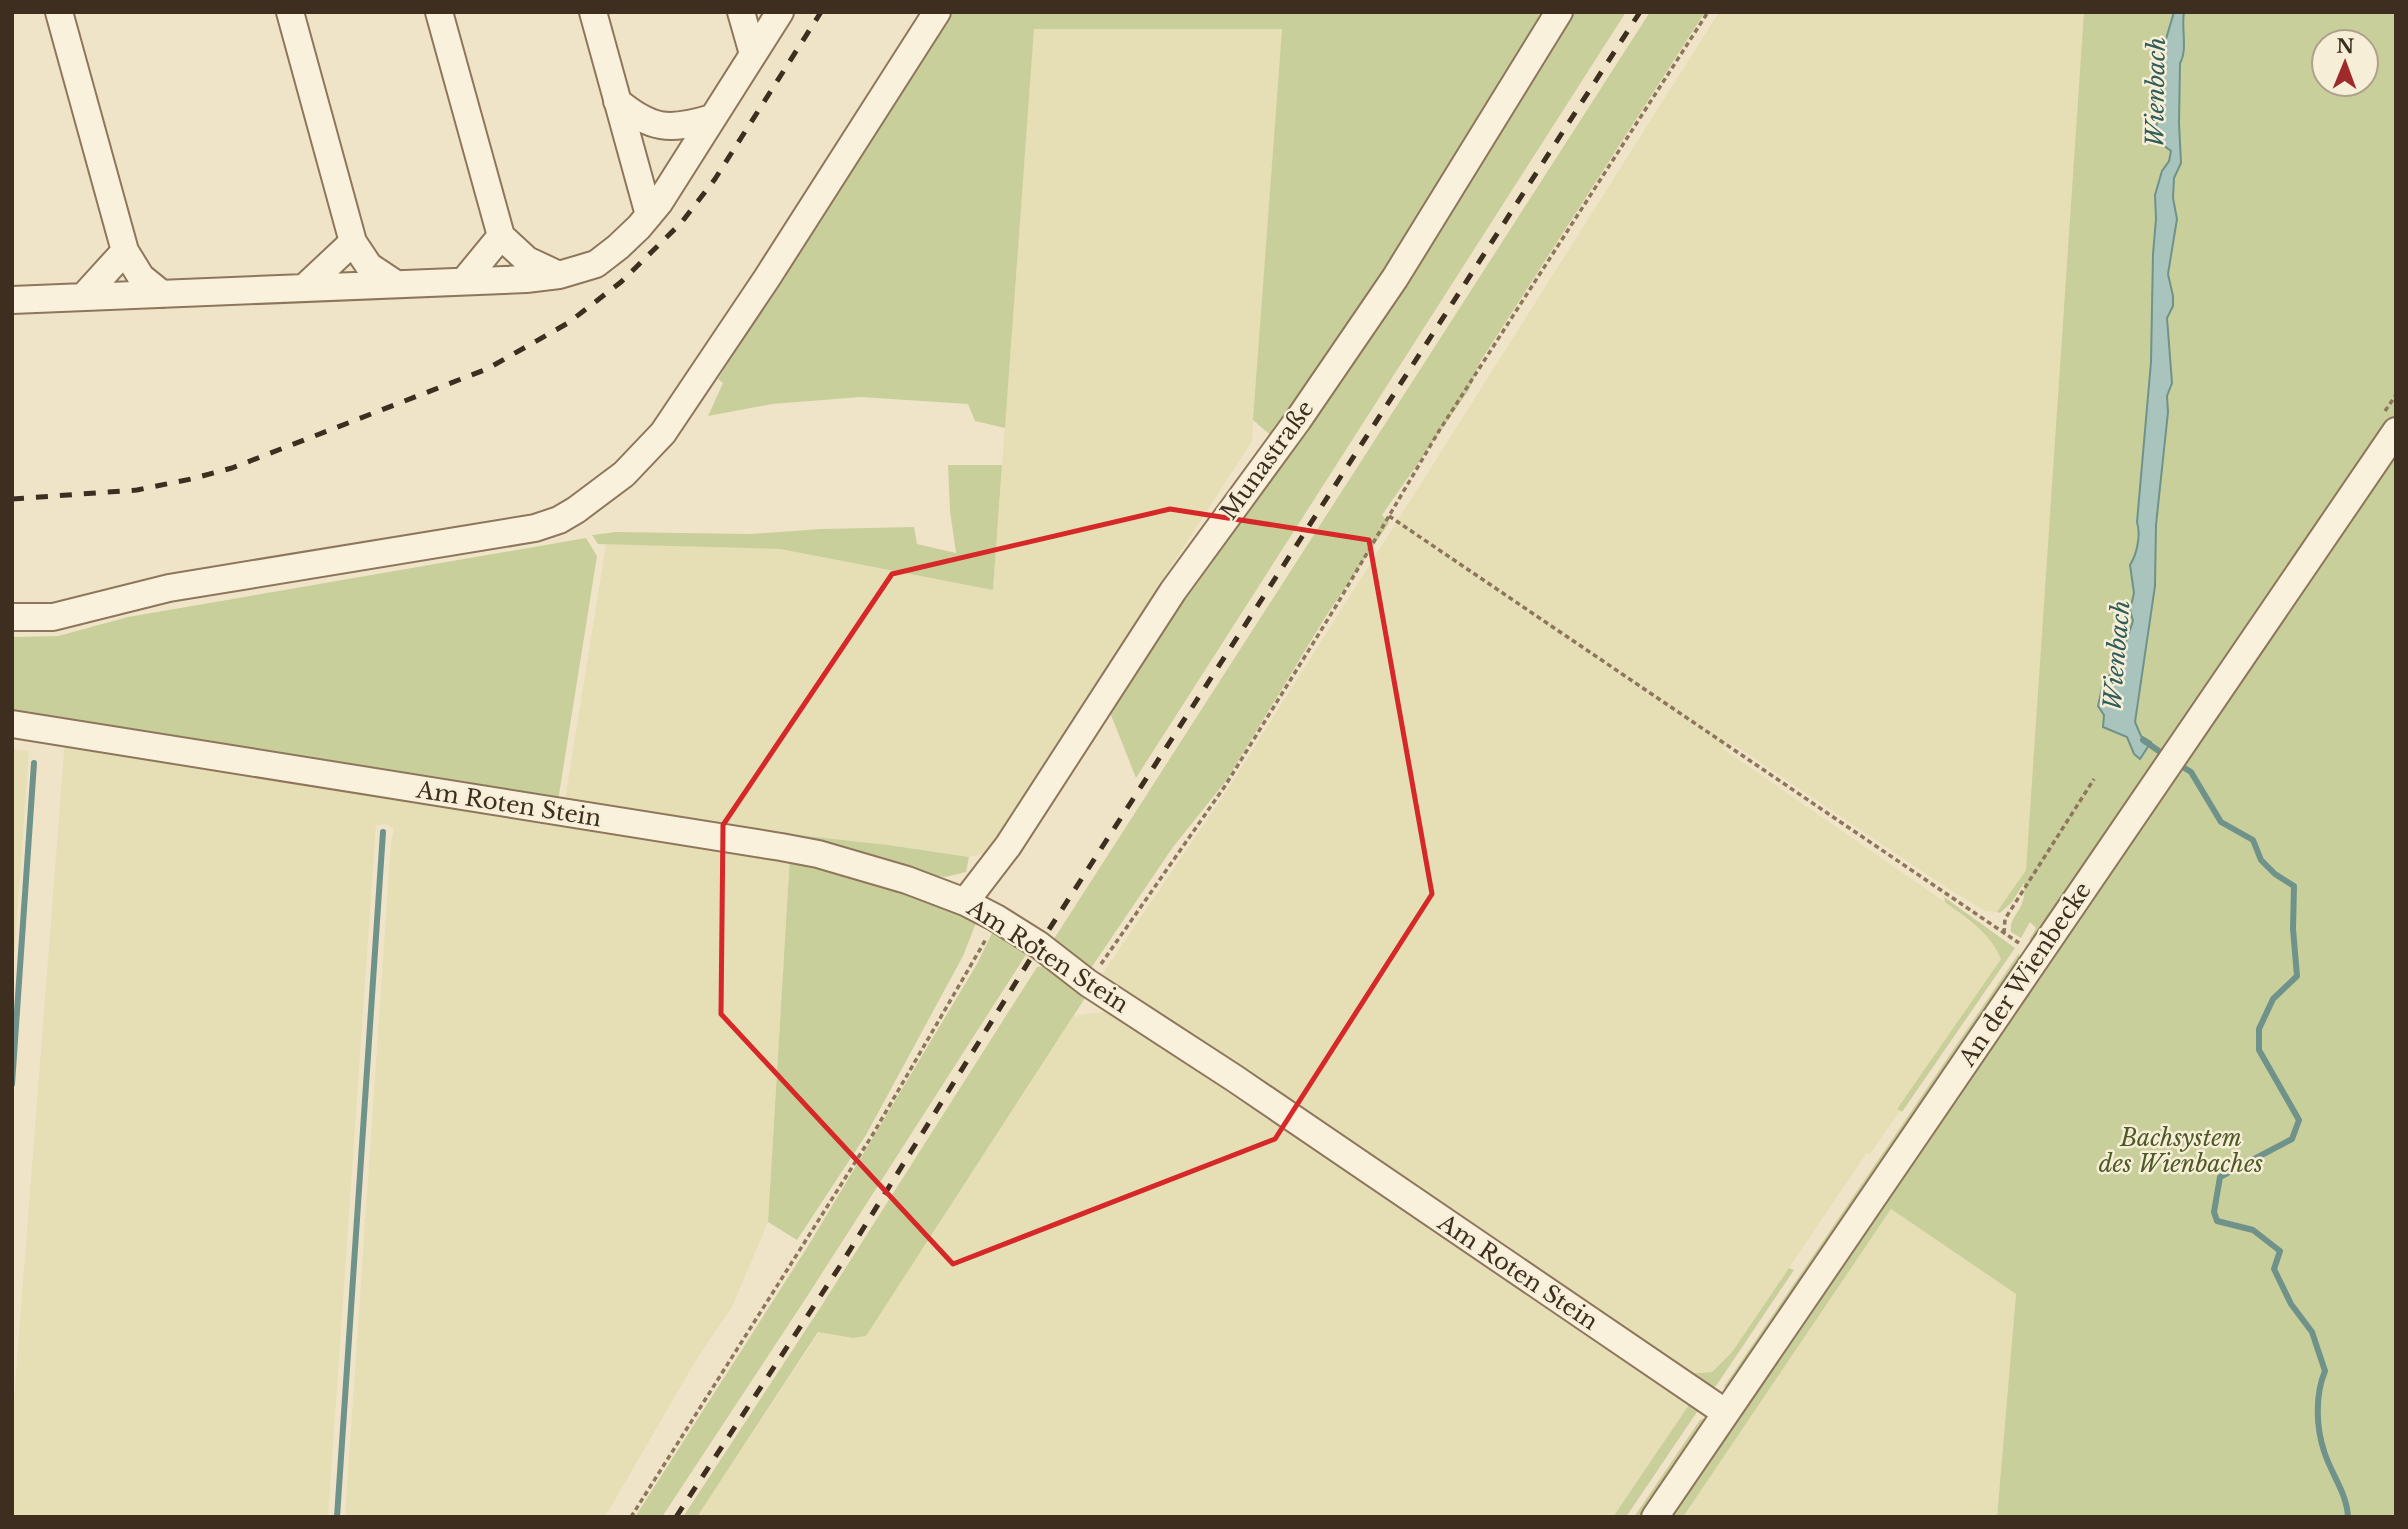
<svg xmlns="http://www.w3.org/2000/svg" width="2408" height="1529" viewBox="0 0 2408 1529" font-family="'Libre Baskerville',serif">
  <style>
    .farmland { fill: #e6deb5 }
    .green { fill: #c9cf9b; fill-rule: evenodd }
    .water { fill: #a9c4bc; stroke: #6f938a; stroke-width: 2 }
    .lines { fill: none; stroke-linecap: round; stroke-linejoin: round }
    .stream { stroke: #6f938a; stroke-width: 6 }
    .minor-casing { stroke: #8d765c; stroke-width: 30 }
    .path { stroke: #8d765c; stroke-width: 3.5; stroke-dasharray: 5 3.5; stroke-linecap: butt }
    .minor { stroke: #faf1dc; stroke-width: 26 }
    .rail { stroke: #3d2e20; stroke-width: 5; stroke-dasharray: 12 12; stroke-linecap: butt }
    .marked { fill: none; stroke: #d62828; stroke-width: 5; stroke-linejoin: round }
    .labels { text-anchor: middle; stroke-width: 5; stroke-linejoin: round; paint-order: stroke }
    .street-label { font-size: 23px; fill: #3d2e20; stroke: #f7eed8 }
    .park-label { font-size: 23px; font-style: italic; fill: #4d5a26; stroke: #f7eed8 }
    .water-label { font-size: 24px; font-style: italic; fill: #2f5d5a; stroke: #f7eed8 }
  </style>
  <rect width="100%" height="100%" fill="#f0e4c8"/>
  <path class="farmland" d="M 1719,12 L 2130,12 L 2081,782 L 2006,901 L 1997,912 L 1985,911 L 1947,888 L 1733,744 L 1722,748 L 1945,902 L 1982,931 L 1995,945 L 2001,959 L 1897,1109 L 1900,1111 L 1870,1154 L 1866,1154 L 1732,1352 L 1712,1372 L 1687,1374 L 1112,987 L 1103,973 L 1231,784 Z
    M 1034,28 L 1282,29 L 1252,441 L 986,853 L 969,857 L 888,845 L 780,833 L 565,800 L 606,544 L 780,549 L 993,590 Z
    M 65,740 L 790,856 L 768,1222 L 732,1307 L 696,1360 L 605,1517 L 345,1517 L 391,842 L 394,829 L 387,824 L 376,825 L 328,1517 L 12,1517 L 12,1424 Z
    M 12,749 L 29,751 L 12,987 Z
    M 1108,1011 L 1689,1406 L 1613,1517 L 697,1517 L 819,1332 L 853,1338 L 866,1336 L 1074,1016 Z
    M 1891,1209 L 2016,1294 L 1997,1517 L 1683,1517 Z"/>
  <path class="green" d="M 952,12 L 1553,12 L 1275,439 L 1253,420 L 1282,29 L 1034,29 L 1005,428 L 975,421 L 968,404 L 861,397 L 772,404 L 708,416 L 723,383 L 718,379 Z
    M 1567,12 L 1626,12 L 1136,778 L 1107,705 Z
    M 1650,12 L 1705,12 L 1480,362 L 1469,390 L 1382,515 L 1389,523 L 1326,616 L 1226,781 L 1173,847 L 1089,971 L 1050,945 Z
    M 2084,12 L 2396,12 L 2396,1517 L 1997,1517 L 2016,1294 L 1891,1209 L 1683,1517 L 1668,1517 L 2036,940 L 2029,940 L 2036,928 L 2030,922 L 2021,938 L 2011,932 C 2009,918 2020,913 2023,900 C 2025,895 2024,888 2024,883 L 2012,902 L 2000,913 L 1997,912 L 2026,870 ZM 2324,42 L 2366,42 L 2366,84 L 2324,84 Z
    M 948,465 L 1002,465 L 993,590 L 780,549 L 598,544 L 592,535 L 616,532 L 750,534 L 821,529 L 914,527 L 917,544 L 956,553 L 950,511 Z
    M 586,538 L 597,556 L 558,801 L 12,716 L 12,637 L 58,636 L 128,617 Z
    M 780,833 L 888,845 L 969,857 L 966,872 L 945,877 L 895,869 L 813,845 Z
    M 790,856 L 971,914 L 976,923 L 963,956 L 866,1135 L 797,1240 L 768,1222 Z
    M 1944,897 L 2015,948 L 1902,1112 L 1897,1109 L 2001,959 C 1991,933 1966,918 1945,902 Z
    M 994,929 L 1029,950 L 808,1295 L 662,1517 L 635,1517 L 808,1246 L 977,964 Z
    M 2019,953 L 2020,962 L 1733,1382 L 1723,1388 Z
    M 1046,966 L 1083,992 L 1085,998 L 866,1336 L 853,1338 L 818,1332 L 697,1517 L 683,1517 L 822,1305 L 1037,967 Z
    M 1789,1268 L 1794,1270 L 1716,1386 L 1711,1388 L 1687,1374 L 1712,1372 L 1732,1352 Z
    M 1693,1399 L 1699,1409 L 1626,1517 L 1613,1517 Z
    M 1704,1418 L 1698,1434 L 1642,1517 L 1634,1517 L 1700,1420 Z"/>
  <path class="water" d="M 2174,12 L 2184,12 C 2181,28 2188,50 2180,63 L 2179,123 L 2181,163 L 2174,178 L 2173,198 L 2177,219 L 2168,274 L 2173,296 L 2173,306 L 2167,318 L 2172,383 L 2167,396 L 2168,412 L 2156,525 L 2155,586 L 2135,722 L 2141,736 L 2151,742 L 2140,759 L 2134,754 L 2127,737 L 2103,727 L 2104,715 L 2098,706 L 2104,679 L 2116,671 L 2133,621 L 2130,610 L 2134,593 L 2130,565 C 2137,554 2141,535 2137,522 L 2151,362 L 2153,254 L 2156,219 L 2155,195 L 2162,171 L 2169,161 L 2171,151 L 2155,139 L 2166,39 Z"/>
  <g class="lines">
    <path class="stream" d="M 2143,740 L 2166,756
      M 2178,764 L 2191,772 L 2221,822 L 2253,840 L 2261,860 L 2275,874 L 2294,886 L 2293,929 L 2297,976 L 2273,999 L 2259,1029 L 2259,1050 L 2299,1120 L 2292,1139 L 2220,1177 L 2214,1212 L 2217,1221 L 2253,1230 L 2280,1251 L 2274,1269 L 2291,1304 L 2312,1332 L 2325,1371 C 2315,1395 2316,1427 2324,1451 C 2331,1474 2347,1493 2348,1517
      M 12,1084 L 34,763
      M 337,1517 L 383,832"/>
    <g class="minor-casing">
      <path id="minor" d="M 59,12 L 125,251 L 83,297
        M 290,12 L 353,242 L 305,287
        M 439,12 L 501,236 L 464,281
        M 593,12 L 649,215
        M 741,12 L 753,54
        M 617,101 C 652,130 669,131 712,118
        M 501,236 L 527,260 L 559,275
        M 353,242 L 369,266 L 396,284
        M 125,251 L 141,277 L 162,294
        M 12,300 L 526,279 L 559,275 L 596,264 L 618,247 L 639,227 L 659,203 L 780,12
        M 12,617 L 53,617 L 169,588 L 535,528 L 559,520 L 576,510 L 624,474 L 663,433 L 767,278 L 937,12
        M 12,724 L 781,847 L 818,854 L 907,880 L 965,902 L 996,918 L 1039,945 L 1088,983 L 1234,1078 L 1726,1413
        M 965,902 L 1008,846 L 1173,591 L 1298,420 L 1395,278 L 1559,12
        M 1655,1517 L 2396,431"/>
    </g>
    <path class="path" d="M 2385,411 L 2396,395
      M 1389,516 L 2019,943
      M 2004,933 L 2005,919 L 2094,779
      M 1101,964 L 1225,786 L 1336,606 L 1439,431 L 1708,12
      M 631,1517 L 873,1134 L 986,939"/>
    <use href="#minor" class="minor"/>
    <path class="rail" d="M 12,499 L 137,490 L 191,479 L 232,468 L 487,369 L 568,323 L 621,282 L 681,223 L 715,179 L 821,12
      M 676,1517 L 840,1266 L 1039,945 L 1640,12"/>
  </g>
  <path class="marked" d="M 1170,509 L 1369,540 L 1432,894 L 1275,1139 L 953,1264 L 721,1014 L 723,825 L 892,574 Z"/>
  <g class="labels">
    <g class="street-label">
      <text transform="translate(1267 460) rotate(-54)" y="8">Munastraße</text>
      <text transform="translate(509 804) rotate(9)" y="8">Am Roten Stein</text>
      <text transform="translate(1048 956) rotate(33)" y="8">Am Roten Stein</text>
      <text transform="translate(2025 974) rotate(-56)" y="8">An der Wienbecke</text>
      <text transform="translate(1518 1272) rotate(34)" y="8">Am Roten Stein</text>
    </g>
    <g class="park-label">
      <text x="2181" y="1146">Bachsystem<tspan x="2181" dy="26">des Wienbaches</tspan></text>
    </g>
    <g class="water-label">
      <text transform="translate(2156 92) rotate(-89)" y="8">Wienbach</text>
      <text transform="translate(2117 655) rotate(-85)" y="8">Wienbach</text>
    </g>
  </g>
  <rect width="2408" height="1529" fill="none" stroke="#3d2e20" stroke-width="28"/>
  <g transform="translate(2345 63) rotate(1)"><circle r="33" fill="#f7eed8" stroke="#ada18e" stroke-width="2"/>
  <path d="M0-5L12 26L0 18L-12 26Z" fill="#9e2a2b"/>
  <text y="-10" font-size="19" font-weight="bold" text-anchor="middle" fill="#3d2e20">N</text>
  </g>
</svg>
